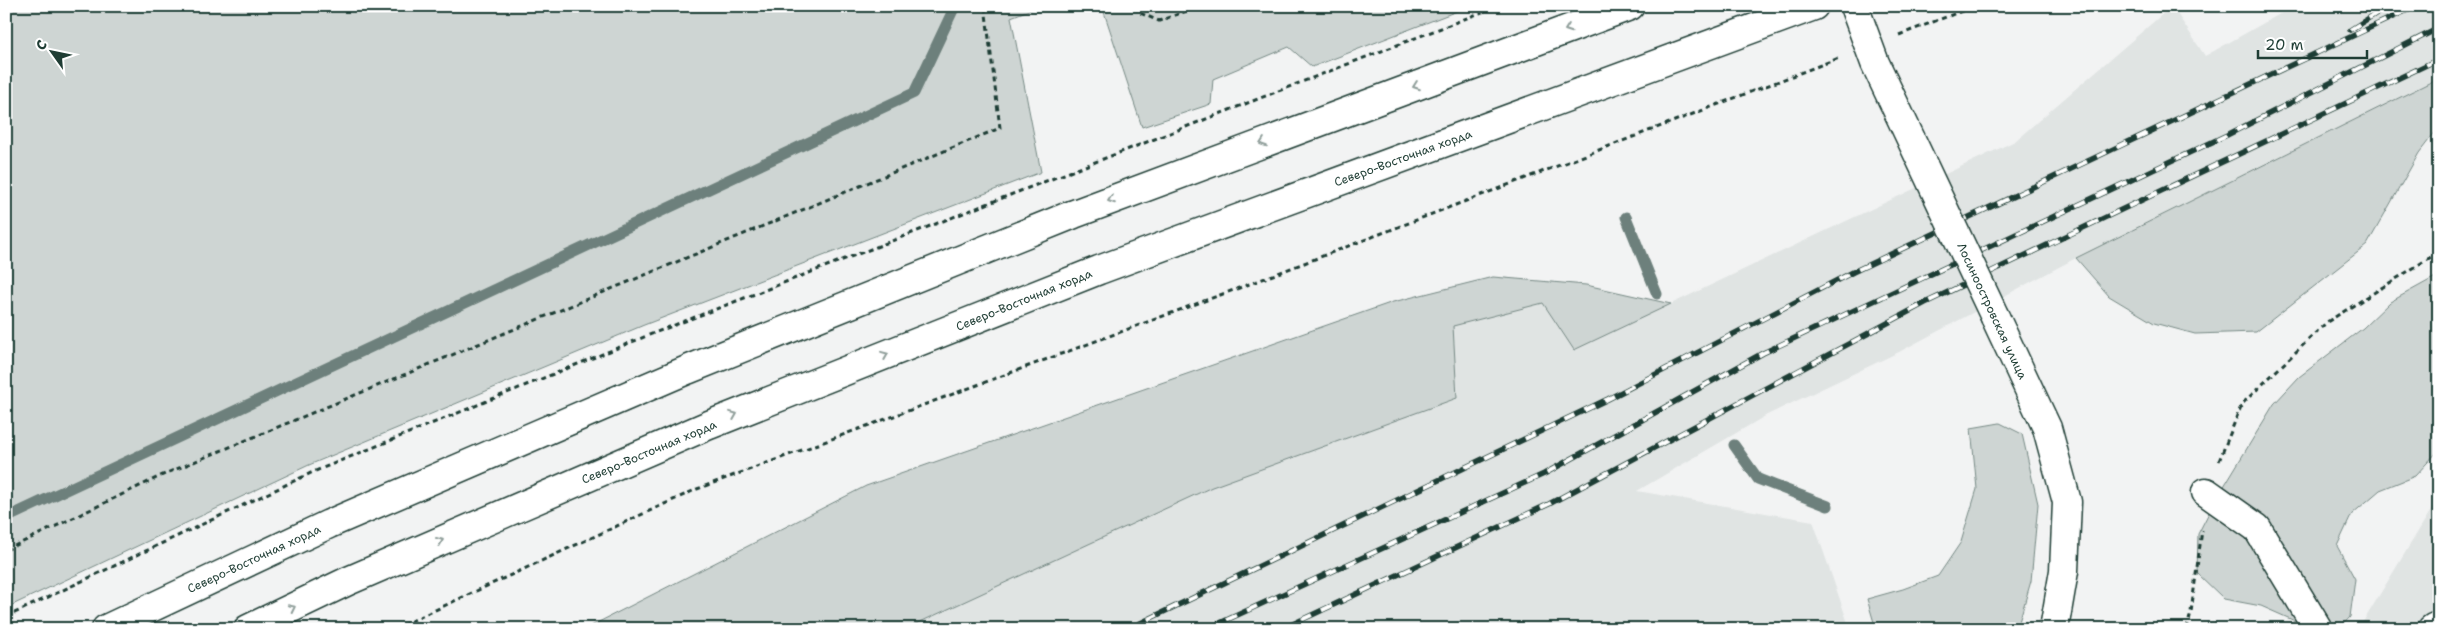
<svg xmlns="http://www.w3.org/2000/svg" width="2445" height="635" viewBox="0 0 2445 635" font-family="'Shantell Sans',sans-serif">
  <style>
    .built { fill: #e0e4e3 }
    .green { fill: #ced5d3; stroke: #768984 }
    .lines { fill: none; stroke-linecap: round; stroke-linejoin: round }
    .stream { stroke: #6d807b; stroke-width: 11 }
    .minor-casing { stroke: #1f3d34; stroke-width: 31 }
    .major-casing { stroke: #1f3d34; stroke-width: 31 }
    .path { stroke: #1f3d34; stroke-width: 3; stroke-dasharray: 5 4; stroke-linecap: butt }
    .minor { stroke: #fff; stroke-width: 28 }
    .major { stroke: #fff; stroke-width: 28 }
    .rail-casing { stroke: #1f3d34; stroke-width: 5.5 }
    .rail { stroke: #fff; stroke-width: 4; stroke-dasharray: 11; stroke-linecap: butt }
    .minor-bridge-casing { stroke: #1f3d34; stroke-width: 31; stroke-linecap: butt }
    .minor-bridge { stroke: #fff; stroke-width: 28 }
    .oneway { stroke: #8f9e9a }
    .labels { text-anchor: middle; stroke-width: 5; stroke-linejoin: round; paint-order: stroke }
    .street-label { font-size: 12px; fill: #1f3d34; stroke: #fff }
  </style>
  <rect width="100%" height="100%" fill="#f2f3f3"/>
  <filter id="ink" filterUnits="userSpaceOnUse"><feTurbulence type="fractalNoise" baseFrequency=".02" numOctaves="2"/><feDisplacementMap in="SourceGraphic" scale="10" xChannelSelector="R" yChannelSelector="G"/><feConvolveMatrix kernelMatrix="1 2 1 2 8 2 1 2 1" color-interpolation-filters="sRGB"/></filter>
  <g filter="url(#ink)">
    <path class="built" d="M 2172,6 L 2205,56 L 2294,6 L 2439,6 L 2439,78 L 2076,258 L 1899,352 L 1767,415 L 1637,491 L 1813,521 L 1850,629 L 585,629 L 866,486 L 1393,302 L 1493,277 L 1586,285 L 1671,304 L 2015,141 Z
      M 2439,497 L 2439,629 L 2361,629 L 2360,627 Z"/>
    <path class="green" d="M 6,6 L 1039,6 L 1011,17 L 1041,172 L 644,325 L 309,465 L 6,608 Z
      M 1102,6 L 1470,6 L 1312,67 L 1289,47 L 1213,79 L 1211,104 L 1142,127 Z
      M 2439,78 L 2439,127 L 2419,153 L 2367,245 L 2256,332 L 2195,334 L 2154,323 L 2109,296 L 2076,258 Z
      M 2439,275 L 2439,450 L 2415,476 L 2380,490 L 2352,514 L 2337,546 L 2355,579 L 2350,617 L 2339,629 L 2306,629 L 2295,621 L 2261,606 L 2224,599 L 2197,573 L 2198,534 L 2215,501 L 2274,404 L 2299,377 L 2363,328 L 2390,302 Z
      M 1493,277 L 1586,285 L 1671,304 L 1574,350 L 1543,303 L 1453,326 L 1457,398 L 1212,487 L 905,629 L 585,629 L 866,486 L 1393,302 Z
      M 2000,423 L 2022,434 L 2038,504 L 2031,581 L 2017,629 L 1876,629 L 1867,599 L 1903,589 L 1938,576 L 1961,542 L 1977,489 L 1971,428 Z"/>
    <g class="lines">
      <path class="stream" d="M 1626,217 L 1657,294
        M 1734,445 L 1758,479 L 1828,506
        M 6,518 L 914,93 L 955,6"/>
      <g class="minor-casing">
        <path id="minor" d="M 1995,317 L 2047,428 L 2067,502 L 2064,571 L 2054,629
          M 2206,492 L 2257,528 L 2318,629
          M 2432,629 L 2435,627"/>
      </g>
      <g class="major-casing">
        <path id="major" d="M 106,629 L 329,524 L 687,370 L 1074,214 L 1630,6
          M 248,629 L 348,581 L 709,425 L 1099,270 L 1814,6"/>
      </g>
      <path class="path" d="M 1136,6 L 1138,12 L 1159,21 L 1200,6
        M 1899,35 L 1975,6
        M 2219,461 L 2242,404 L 2327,322 L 2439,252
        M 6,550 L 167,473 L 1000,128 L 985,6
        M 6,617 L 313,472 L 654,333 L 1498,6
        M 394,629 L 697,489 L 1239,288 L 1839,58
        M 2187,629 L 2191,612 L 2202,530"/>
      <use href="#minor" class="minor"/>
      <use href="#major" class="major"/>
      <g class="rail-casing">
        <path id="rail" d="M 2350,30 L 2388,6
          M 1128,629 L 1608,399 L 1853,272 L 2416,6
          M 1207,629 L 1544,474 L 1763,353 L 2227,135 L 2439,28
          M 1282,629 L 1549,504 L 1925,303 L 2439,59"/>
      </g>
      <use href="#rail" class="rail"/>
      <g class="minor-bridge-casing">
        <path id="minor-bridge" d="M 1854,6 L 1875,63 L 1995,317"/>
      </g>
      <use href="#minor-bridge" class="minor-bridge"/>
    </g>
    <defs><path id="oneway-chevron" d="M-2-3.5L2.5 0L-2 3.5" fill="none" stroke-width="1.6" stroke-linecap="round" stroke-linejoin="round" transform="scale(1.25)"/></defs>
    <g class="oneway">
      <use href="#oneway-chevron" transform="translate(1568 29) rotate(160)"/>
      <use href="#oneway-chevron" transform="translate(1416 86) rotate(160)"/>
      <use href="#oneway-chevron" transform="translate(1263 143) rotate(160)"/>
      <use href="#oneway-chevron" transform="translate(1111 200) rotate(160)"/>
      <use href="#oneway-chevron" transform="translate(885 355) rotate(-22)"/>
      <use href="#oneway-chevron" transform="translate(734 415) rotate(-22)"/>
      <use href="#oneway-chevron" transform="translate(440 541) rotate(-23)"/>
      <use href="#oneway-chevron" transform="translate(292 608) rotate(-26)"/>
    </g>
  </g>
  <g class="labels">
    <g class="street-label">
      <text transform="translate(1403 158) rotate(-20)" y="4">Северо-Восточная хорда</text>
      <text transform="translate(1024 300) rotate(-22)" y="4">Северо-Восточная хорда</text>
      <text transform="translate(1992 311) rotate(65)" y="4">Лосиноостровская улица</text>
      <text transform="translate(649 452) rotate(-23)" y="4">Северо-Восточная хорда</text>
      <text transform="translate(254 559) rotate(-25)" y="4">Северо-Восточная хорда</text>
    </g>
  </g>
  <rect width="2445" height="635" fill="none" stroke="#fff" stroke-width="25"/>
  <rect x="12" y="12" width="2420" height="610" fill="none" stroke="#1f3d34" stroke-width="2" filter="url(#ink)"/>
  <g transform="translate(52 52) rotate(303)" stroke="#ffffff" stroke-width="4" paint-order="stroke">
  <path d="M0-4L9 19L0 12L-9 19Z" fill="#1f3d34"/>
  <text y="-8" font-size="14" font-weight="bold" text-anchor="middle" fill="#1f3d34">С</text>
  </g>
  <path d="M2258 50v8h109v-8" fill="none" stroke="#1f3d34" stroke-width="2.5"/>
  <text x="2265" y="50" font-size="15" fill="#1f3d34" stroke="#ffffff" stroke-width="4" paint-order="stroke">20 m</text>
</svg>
